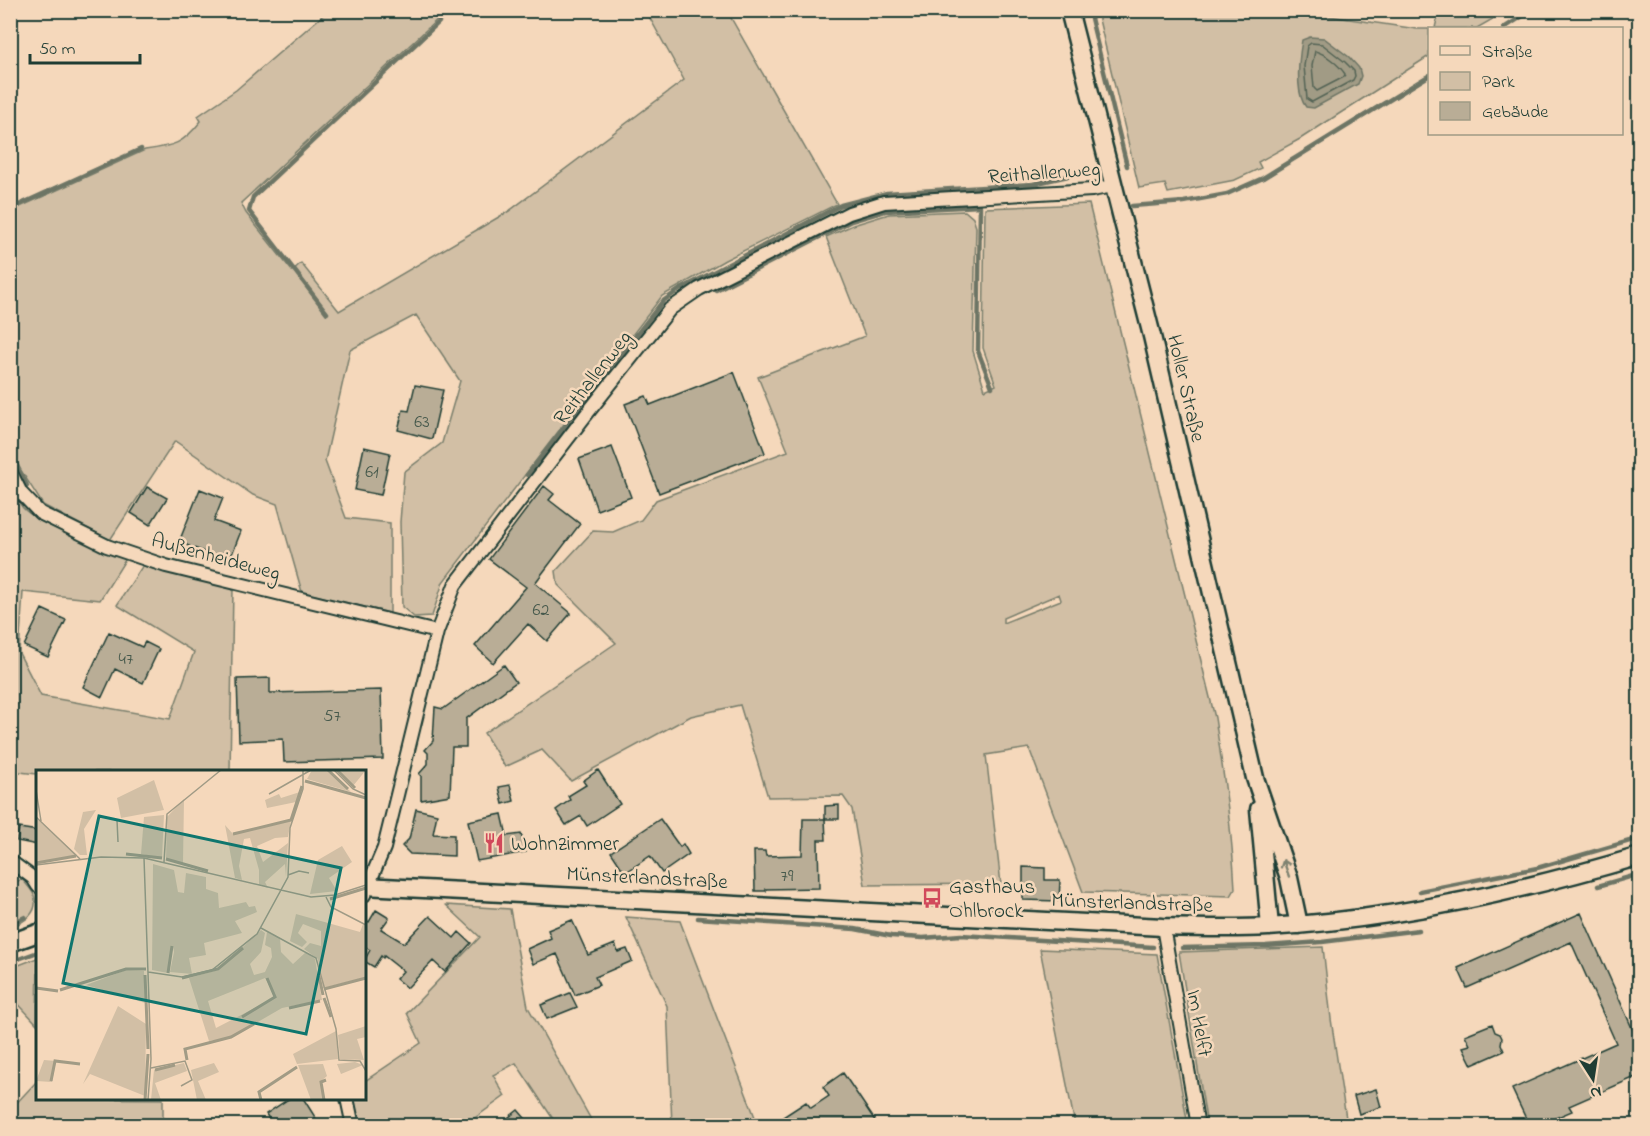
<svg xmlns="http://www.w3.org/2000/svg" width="1650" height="1136" viewBox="0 0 1650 1136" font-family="'Indie Flower',sans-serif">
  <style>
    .green { fill: #d2bfa5; stroke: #787e6c; stroke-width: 1.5; fill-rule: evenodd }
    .water { fill: #a19b85; stroke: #6d7565; stroke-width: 1.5 }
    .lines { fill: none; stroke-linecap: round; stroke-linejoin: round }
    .shore { stroke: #536354; stroke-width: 1.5 }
    .stream { stroke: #6d7565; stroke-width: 4.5 }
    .building { fill: #b9ad96; stroke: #1f3d34; stroke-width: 1.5 }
    .street-casing { stroke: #1f3d34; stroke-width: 16 }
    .secondary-casing { stroke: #1f3d34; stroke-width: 21 }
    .street { stroke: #f5d8bb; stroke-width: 12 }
    .secondary { stroke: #f5d8bb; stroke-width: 16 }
    .oneway { stroke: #7f8371 }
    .labels { text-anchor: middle; stroke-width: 5; stroke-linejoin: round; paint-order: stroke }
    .number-label { font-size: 18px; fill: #46594c }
    .street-label { font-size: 21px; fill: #1f3d34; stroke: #f5d8bb }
    .poi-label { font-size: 21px; fill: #1f3d34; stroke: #f5d8bb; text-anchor: start }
    .inset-river { fill: none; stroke: #a19b85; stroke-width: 3 }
    .inset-road { fill: none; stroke: #9f9a85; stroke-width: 1.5 }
    .view { fill: #0f766e; fill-opacity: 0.15; stroke: #0f766e; stroke-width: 3 }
    .inset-edge { fill: none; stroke: #1f3d34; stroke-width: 3 }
  </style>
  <rect width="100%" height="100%" fill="#f5d8bb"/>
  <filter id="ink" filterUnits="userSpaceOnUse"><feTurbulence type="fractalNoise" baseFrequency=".0167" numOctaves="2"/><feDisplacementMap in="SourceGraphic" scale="12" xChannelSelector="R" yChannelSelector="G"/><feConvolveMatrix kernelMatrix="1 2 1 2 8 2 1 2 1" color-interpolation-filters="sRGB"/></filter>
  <g filter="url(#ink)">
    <path class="green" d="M 329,10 L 459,11 L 453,15 L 440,17 L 241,203 L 246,213 L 292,271 L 301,263 L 339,311 L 509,211 L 684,80 L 646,11 L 727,11 L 837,204 L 725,260 L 662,296 L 443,582 L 432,616 L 414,617 L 402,607 L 400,522 L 404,472 L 442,443 L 460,381 L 416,315 L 350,350 L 325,461 L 346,518 L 390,523 L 390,613 L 302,592 L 277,504 L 253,495 L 175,441 L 110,540 L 43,505 L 20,469 L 11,447 L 11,211 L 145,150 C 174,146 183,144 201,121 L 198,116 L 236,90 Z
      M 1097,11 L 1295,11 L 1417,29 L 1429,29 L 1429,56 L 1300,139 L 1258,162 L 1261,168 L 1235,180 L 1168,193 L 1165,184 L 1139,188 Z
      M 1439,11 L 1484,11 L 1498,16 L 1477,28 L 1435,28 Z
      M 1089,204 L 1215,718 C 1224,776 1232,831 1235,889 L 1231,896 L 1083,892 L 1029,748 L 986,755 L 1001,884 L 865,885 L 852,809 L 843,796 L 768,797 L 740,705 L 691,716 L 571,781 L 542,750 L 505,767 L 484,733 L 616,643 L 558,585 L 556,571 L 593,531 L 613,532 L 641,520 L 656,500 L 788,451 L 758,377 L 865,336 L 826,237 L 853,225 L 889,214 L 965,211 L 973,218 L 976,227 L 973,351 L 985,390 L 996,385 L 983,348 L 985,208 ZM 1059,594 L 1061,600 L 1003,623 L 1003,618 Z
      M 10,487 C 14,494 18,502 23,508 C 39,525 103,549 127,557 L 100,600 L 23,592 L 19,653 L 41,696 L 170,719 L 194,652 L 117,605 L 143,565 L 233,588 L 230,771 L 38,772 L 37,774 L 11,771 Z
      M 22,879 C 25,883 32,890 34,895 C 40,913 24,922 11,927 L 11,885 Z
      M 446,905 L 510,909 L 528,1007 L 594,1125 L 557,1125 L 516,1063 L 493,1075 L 505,1096 L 465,1125 L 360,1125 L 354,1099 L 364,1098 L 365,1081 L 421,1043 L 407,1013 L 480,937 Z
      M 626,917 L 680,921 L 758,1125 L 672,1125 L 667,1006 Z
      M 1323,947 L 1331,1019 L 1347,1125 L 1207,1125 L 1179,952 Z
      M 1040,949 L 1157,954 L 1188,1125 L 1075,1125 Z
      M 37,958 L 38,958 L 37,1024 L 10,995 L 11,968 Z
      M 37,1081 L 38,1098 L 163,1099 L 163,1125 L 11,1125 L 11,1109 Z"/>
    <path class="water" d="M 1310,37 L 1324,38 L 1349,57 L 1359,68 L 1361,76 L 1358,84 L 1314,108 L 1306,107 C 1294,92 1299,58 1302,40 Z"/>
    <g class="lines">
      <path class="shore" d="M 1311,43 L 1322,44 L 1345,62 L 1354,71 L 1355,76 L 1353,80 L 1312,102 L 1307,99 L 1304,66 L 1307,46 Z
        M 1315,51 C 1326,54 1339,65 1345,74 L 1344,77 L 1317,91 L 1314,88 L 1312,66 Z"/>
      <path class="stream" d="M 1089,10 L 1127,166
        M 1504,28 L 1532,10
        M 1132,206 L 1184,202 L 1227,194 L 1263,178 L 1430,75
        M 10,209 L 141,149
        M 716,290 L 851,221 L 885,211 L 980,206 L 978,351 L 992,387
        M 327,313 L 249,211 L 253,197 L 439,22
        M 10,452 L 27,486
        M 527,475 L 663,301 L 679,290 L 841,205 L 887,193 L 1033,184 L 1068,176
        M 1598,886 L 1640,874
        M 1420,891 L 1537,868 L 1640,838
        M 698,918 L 855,929 L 891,936 L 923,938 L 961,935 L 1153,947
        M 10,924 L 25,917
        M 1182,948 L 1266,946 L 1322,942 L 1419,930
        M 10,962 L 38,952"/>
    </g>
    <path class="building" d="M 734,372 L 765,453 L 659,493 L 625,404 L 646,396 L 650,405 Z
      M 415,385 L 443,390 L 432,439 L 398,430 L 403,410 L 409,411 Z
      M 364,447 L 390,453 L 381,495 L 355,490 Z
      M 612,447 L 631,497 L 597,510 L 579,459 Z
      M 544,486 L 554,494 L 549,500 L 580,524 L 535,583 L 571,613 L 547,641 L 528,624 L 493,663 L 475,646 L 526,587 L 489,559 Z
      M 147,487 L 167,498 L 150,525 L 131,513 Z
      M 200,489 L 223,498 L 214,521 L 241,531 L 229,562 L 179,542 Z
      M 42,609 L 66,620 L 48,657 L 24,646 Z
      M 109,632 L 142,647 L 145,642 L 159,649 L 143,683 L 115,669 L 102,697 L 83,687 Z
      M 504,665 L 516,682 L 466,719 L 466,747 L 452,747 L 450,795 L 421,800 L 421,776 L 419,774 L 428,764 L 428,753 L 425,750 L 433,741 L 435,707 L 443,709 Z
      M 270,678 L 270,693 L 381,690 L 383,759 L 284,762 L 283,739 L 239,741 L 237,679 Z
      M 598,770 L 620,804 L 587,826 L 581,816 L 566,825 L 556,810 L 570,800 L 568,796 L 586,785 L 583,781 Z
      M 510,785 L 514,801 L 503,804 L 499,787 Z
      M 839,805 L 839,819 L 825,819 L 825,806 Z
      M 416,809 L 437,814 L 433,834 L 454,835 L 454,856 L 410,854 L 402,846 L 409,839 Z
      M 502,814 L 507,836 L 521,834 L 526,852 L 477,861 L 468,821 Z
      M 660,819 L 680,847 L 683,844 L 689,854 L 662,873 L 650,856 L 625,873 L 611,852 Z
      M 803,819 L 825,819 L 826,840 L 818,840 L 819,888 L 766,889 L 766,891 L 755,891 L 754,851 L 765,851 L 766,856 L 802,855 Z
      M 19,828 L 38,831 L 38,845 L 17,841 Z
      M 1023,867 L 1045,868 L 1045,880 L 1060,880 L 1059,901 L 1023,900 Z
      M 376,910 L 389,918 L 381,929 L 404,943 L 430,916 L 454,938 L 459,932 L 471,943 L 445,972 L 433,961 L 407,988 L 396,979 L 403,971 L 384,956 L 383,958 L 381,956 L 374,967 L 364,961 L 370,950 L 364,946 L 364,919 L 369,922 Z
      M 1581,913 L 1640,1046 L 1640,1075 L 1569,1106 L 1572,1111 L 1539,1125 L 1529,1125 L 1512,1089 L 1616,1043 L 1571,942 L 1467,988 L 1458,968 Z
      M 572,920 L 588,955 L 615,944 L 618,952 L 627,949 L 632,961 L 595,977 L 599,985 L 575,995 L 557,954 L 533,964 L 527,949 L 551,938 L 548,930 Z
      M 570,993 L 577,1007 L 547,1019 L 541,1005 Z
      M 1492,1024 L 1495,1032 L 1500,1034 L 1502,1038 L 1501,1044 L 1504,1051 L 1472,1065 L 1463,1047 L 1470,1045 L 1465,1035 Z
      M 843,1073 L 878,1125 L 788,1125 L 783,1117 L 806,1102 L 811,1108 L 829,1096 L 823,1087 Z
      M 1376,1089 L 1381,1107 L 1359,1114 L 1354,1096 Z
      M 290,1098 L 303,1098 L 320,1125 L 268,1125 L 269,1119 L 266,1114 Z
      M 518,1110 L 531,1125 L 499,1125 Z"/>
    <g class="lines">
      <g class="street-casing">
        <path id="street" d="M 10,471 L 21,493 L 40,513 L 107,546 L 166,566 L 437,632
          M 10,861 L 33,878 L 38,886
          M 364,895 L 384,848 L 437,632 L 455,585 L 589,411 L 670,309 L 699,289 L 849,213 L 884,202 L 1092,190 L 1113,186
          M 1163,927 L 1198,1126
          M 347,1098 L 353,1126"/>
      </g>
      <g class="secondary-casing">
        <path id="secondary" d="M 1069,10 L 1152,336 L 1255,778 L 1289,878 L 1299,925
          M 1259,809 L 1270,927
          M 364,886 L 1163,927 C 1198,928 1233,929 1268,927 C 1394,920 1519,892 1640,856
          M 10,943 L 38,933"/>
      </g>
      <use href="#street" class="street"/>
      <use href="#secondary" class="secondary"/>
    </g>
    <defs><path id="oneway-shaft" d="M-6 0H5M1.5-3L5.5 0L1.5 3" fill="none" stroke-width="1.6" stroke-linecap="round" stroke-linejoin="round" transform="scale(1.5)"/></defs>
    <use class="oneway" href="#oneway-shaft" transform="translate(1286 868) rotate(-109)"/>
  </g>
  <defs>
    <g id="restaurant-bare" transform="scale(1.62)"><path d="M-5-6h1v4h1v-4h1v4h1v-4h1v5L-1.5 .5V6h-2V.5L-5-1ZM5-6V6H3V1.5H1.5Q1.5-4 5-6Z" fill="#d1495b" stroke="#f5d8bb" stroke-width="2.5" paint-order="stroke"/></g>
    <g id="bus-bare" transform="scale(1.62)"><path d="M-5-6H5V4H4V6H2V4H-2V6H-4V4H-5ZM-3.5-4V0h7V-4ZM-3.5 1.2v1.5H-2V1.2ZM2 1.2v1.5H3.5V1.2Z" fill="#d1495b" stroke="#f5d8bb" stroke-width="2.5" paint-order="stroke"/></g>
  </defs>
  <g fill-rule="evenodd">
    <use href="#restaurant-bare" x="494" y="843"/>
    <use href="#bus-bare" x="932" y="898"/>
  </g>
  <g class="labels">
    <g class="number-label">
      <text x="422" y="427">63</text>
      <text x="372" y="477">61</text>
      <text x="541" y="615">62</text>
      <text x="126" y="664">47</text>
      <text x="332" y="721">57</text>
      <text x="787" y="881">79</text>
    </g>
    <g class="street-label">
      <text transform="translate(1044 172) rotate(-4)" y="7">Reithallenweg</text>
      <text transform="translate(592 377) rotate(-52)" y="7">Reithallenweg</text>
      <text transform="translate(1187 388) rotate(77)" y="7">Holler Straße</text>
      <text transform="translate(216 556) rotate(15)" y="7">Außenheideweg</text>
      <text transform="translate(647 877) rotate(3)" y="7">Münsterlandstraße</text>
      <text transform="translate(1132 902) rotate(2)" y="7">Münsterlandstraße</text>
      <text transform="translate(1200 1023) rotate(80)" y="7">Im Helft</text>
    </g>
    <g class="poi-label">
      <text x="511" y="850">Wohnzimmer</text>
      <text x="949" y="893">Gasthaus<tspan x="949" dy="24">Ohlbrock</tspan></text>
    </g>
  </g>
  <g transform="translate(36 770)">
    <rect width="330" height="330" fill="#f5d8bb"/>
    <path d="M 276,0 L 292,0 L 315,22 L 271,9 ZM 330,0 L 317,16 L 302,0 ZM 118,10 L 128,40 L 85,48 L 81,28 ZM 264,22 L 260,32 L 231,38 L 229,30 L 243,24 L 245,28 ZM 148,29 L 147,93 L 130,88 L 131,47 ZM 60,40 L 48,59 L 51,85 L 44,85 L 38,79 L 47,42 ZM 128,45 L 126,88 L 105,84 L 108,47 ZM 0,48 L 41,85 L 0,92 ZM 255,50 L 252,67 L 239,68 L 221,76 L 227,92 L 252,73 L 250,107 L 249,94 L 229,112 L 232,118 L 223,115 L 223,100 L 214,68 L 208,69 L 203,96 L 206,110 L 199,108 L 189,55 L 197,64 ZM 306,76 L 316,92 L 293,108 L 301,121 L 274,124 L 282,90 ZM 117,94 L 138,100 L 142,122 L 148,123 L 150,103 L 170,107 L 170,119 L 182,123 L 183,138 L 210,132 L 213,137 L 219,136 L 221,142 L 199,151 L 206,163 L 168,173 L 170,185 L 153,188 L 156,204 L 134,202 L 138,182 L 137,176 L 132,203 L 116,200 ZM 260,144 L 324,162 L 327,154 L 330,156 L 330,207 L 287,218 L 282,189 L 268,179 L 274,173 L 285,176 L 285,161 L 267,154 L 262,163 L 271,172 L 266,177 L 254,171 ZM 225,160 L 229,163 L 225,182 L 214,194 L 218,205 L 229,202 L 236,187 L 235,178 L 229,175 L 231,162 L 244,168 L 245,182 L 257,194 L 270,182 L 279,189 L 286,230 L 246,238 L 194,268 L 173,271 L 153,208 L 182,200 ZM 229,208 L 240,227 L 180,258 L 172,231 ZM 90,200 L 108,201 L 109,233 L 50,215 ZM 82,236 L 110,254 L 109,326 L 54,304 L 47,314 ZM 330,256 L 330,267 L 321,269 L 328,290 L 304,289 L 302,265 ZM 300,261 L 302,289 L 261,294 L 257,284 ZM 8,290 L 20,291 L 16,312 L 0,311 ZM 319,292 L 327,295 L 305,304 L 301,294 ZM 148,293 L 151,301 L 119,313 L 125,330 L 115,330 L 118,300 ZM 178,293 L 183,302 L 162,311 L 170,330 L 161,330 L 155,300 ZM 287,294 L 291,306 L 284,312 L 288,330 L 275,330 L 262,295 Z" fill="#d2bfa5" fill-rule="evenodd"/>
    <path class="inset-river" d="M 292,0 L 312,19M 301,0 L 319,18M 269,11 L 330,28M 197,64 L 255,50 L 266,16M 90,84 L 126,88M 130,89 L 172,101M 0,93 L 40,86M 294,129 L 330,118M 132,203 L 136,176M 109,205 L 112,279M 283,206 L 287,225M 146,208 L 182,199 L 207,178M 0,218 L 22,221M 288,219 L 330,208M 24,220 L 90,199 L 110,199M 288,228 L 295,247M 253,238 L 284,231M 206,247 L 239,227 L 231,208M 151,290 L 149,279 L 195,267 L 218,254M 119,300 L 139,295M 15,311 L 19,291 L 44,294M 109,330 L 112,284M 225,330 L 223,322 L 261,297M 288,330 L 285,312 L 290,310"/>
    <path class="inset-road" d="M 298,0 L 317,19 L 330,25M 0,20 L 5,51M 233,24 L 275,0M 0,47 L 44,89M 81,50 L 82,72M 108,88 L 115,289 L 112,330M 128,92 L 131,44 L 185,0M 0,95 L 65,87 L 108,88 L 275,127 L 299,125 L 330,115M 252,105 L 263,101 L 273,103M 290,127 L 295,137 L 330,155M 225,158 L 280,188 L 300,259 L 303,290 L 324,291 L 330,301M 112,202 L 146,207 L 176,200 L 221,164 L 252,107 L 254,58 L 267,19 L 267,0M 115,298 L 149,291 L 156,310 L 145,316"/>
    <path class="view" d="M 63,46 L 305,98 L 270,264 L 27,213 Z"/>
    <rect width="330" height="330" class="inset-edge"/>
  </g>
  <rect width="1650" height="1136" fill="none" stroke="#f5d8bb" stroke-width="36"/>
  <rect x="18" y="18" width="1614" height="1100" fill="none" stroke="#1f3d34" stroke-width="2" filter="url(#ink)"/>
  <rect x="1428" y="27" width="195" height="108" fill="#f5d8bb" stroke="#9f9a85" stroke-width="1.5"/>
  <rect x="1440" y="46" width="30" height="9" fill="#f5d8bb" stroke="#9f9a85" stroke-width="1.5"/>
  <text x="1482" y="57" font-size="18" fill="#1f3d34">Straße</text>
  <rect x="1440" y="72" width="30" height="18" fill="#d2bfa5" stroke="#9f9a85" stroke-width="1.5"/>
  <text x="1482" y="87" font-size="18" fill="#1f3d34">Park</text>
  <rect x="1440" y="102" width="30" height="18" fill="#b9ad96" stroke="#9f9a85" stroke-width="1.5"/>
  <text x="1482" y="117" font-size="18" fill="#1f3d34">Gebäude</text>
  <g transform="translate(1593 1079) rotate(168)" stroke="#f5d8bb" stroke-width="4.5" paint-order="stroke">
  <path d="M0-4.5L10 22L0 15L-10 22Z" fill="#1f3d34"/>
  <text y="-9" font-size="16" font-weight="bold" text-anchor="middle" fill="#1f3d34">N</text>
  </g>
  <path d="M30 54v9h110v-9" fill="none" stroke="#1f3d34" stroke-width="3"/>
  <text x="39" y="54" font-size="18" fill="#1f3d34" stroke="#f5d8bb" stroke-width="4.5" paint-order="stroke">50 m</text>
</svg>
